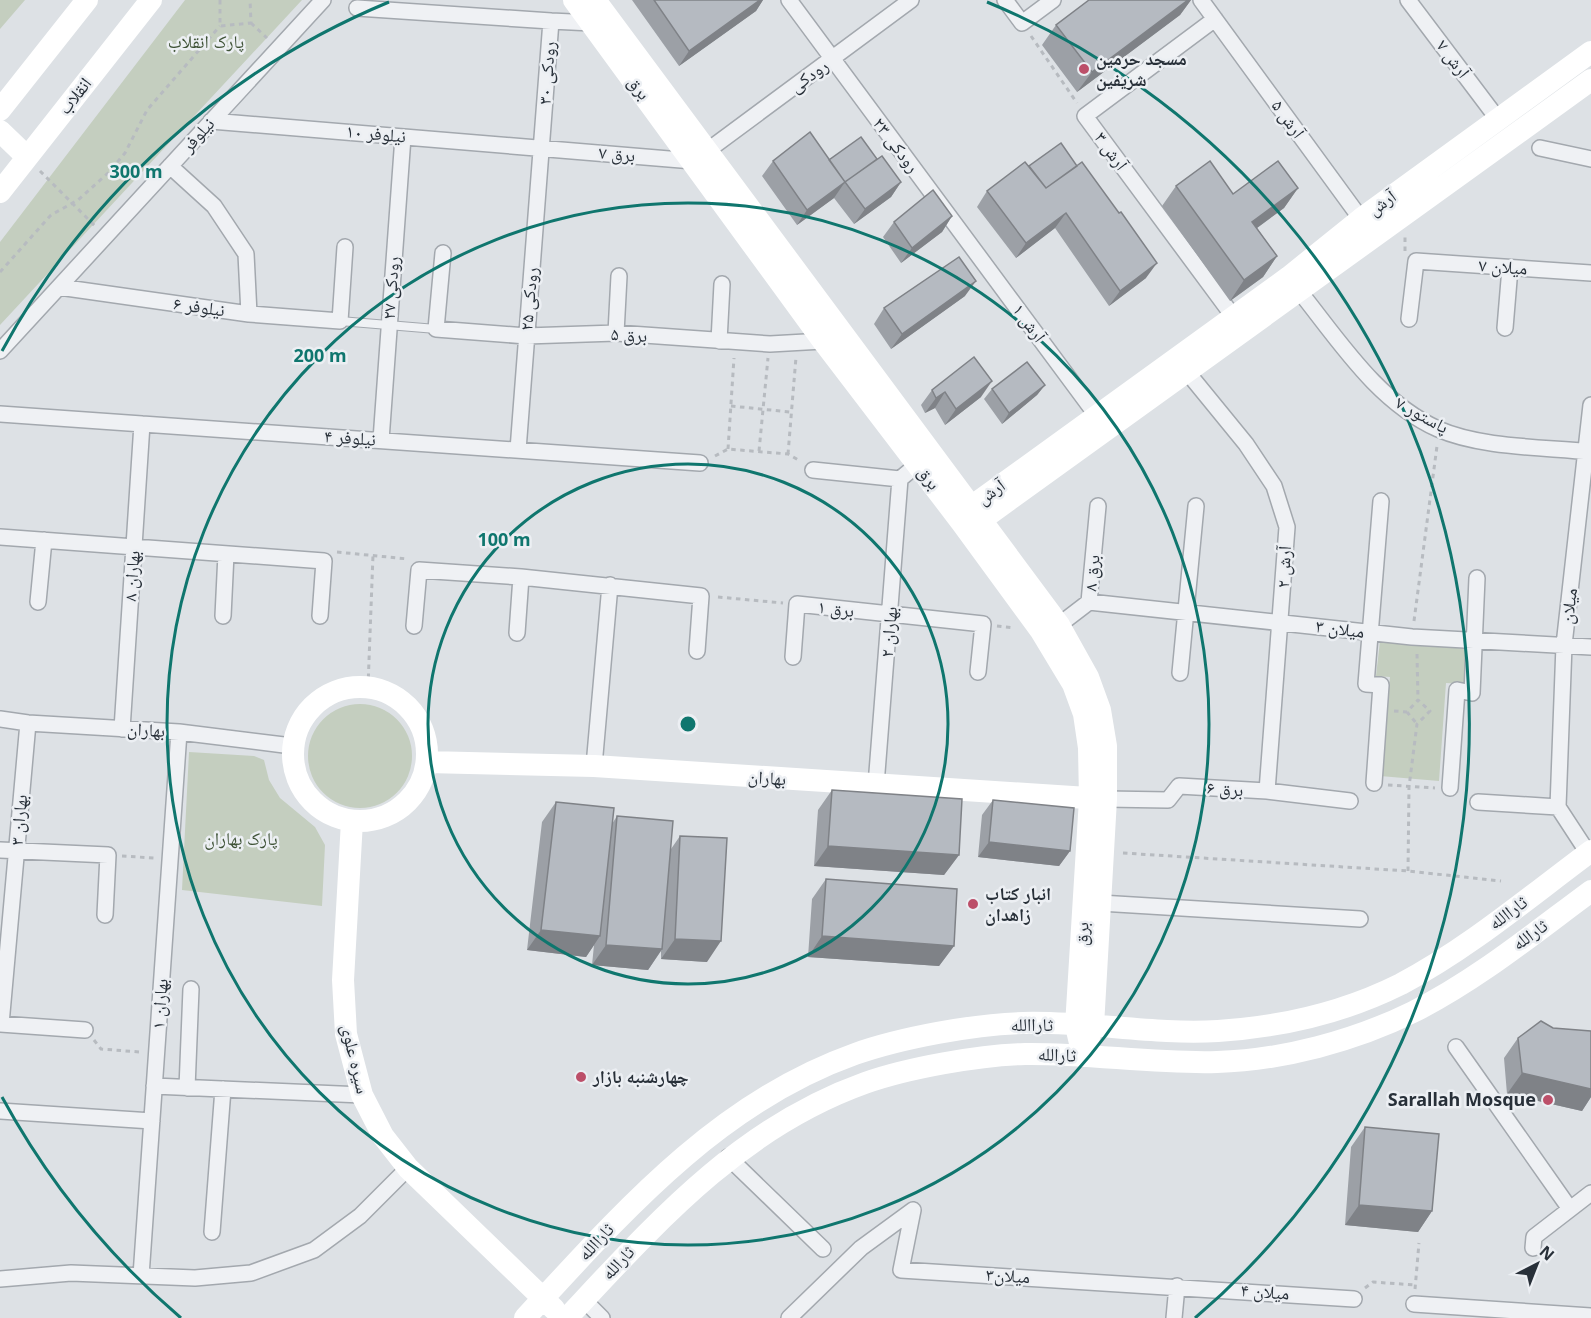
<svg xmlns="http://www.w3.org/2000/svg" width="1591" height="1318" viewBox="0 0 1591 1318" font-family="'Noto Sans','Noto Naskh Arabic',sans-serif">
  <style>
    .green { fill: #c4cebf }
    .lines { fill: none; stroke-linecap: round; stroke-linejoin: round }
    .lane-casing { stroke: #a3a8ae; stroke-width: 10 }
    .street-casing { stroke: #a3a8ae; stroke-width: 18 }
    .path { stroke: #b7bbc0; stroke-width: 3; stroke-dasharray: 4.5 4.5; stroke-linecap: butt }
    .lane { stroke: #eff1f4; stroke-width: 8 }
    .street { stroke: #eff1f4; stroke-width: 15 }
    .secondary { stroke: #fff; stroke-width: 22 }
    .wall { fill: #9ca0a6 }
    .shaded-wall { fill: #7f8287 }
    .building { fill: #b5bac1; stroke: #7f8287; stroke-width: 1.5 }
    .ring { fill: none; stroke: #0f766e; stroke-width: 3 }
    .poi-dot { fill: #bc4f69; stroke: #eceff3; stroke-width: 2 }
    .labels { text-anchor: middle; stroke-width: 5; stroke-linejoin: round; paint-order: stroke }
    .park-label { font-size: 18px; fill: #3f5337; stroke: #eceff3 }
    .poi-label { font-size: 18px; font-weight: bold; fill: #283039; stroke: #eceff3; text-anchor: start }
    .street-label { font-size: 18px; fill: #283039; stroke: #eceff3 }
    .centre { fill: #0f766e; stroke: #eceff3; stroke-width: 3 }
    .ring-label { font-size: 18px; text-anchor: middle; font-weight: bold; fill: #0f766e; stroke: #eceff3; stroke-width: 5; stroke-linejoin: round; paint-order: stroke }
  </style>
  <rect width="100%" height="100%" fill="#dde1e5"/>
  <path class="green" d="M 0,0 L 25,0 L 0,29 Z
    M 185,0 L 302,0 L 0,325 L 0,242 Z
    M 1380,641 L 1467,649 L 1466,684 L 1446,683 L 1439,781 L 1380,776 L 1390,677 L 1376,676 Z
    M308 756a52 52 0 1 1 104 0a52 52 0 1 1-104 0Z
    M 189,752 L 254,756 L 264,760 L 269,780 L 280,798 L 315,827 L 325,845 L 322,906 L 182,890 Z"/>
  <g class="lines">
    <g class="lane-casing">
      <path id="lane" d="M 340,321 L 436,329"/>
    </g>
    <g class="street-casing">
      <path id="street" d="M 789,0 L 1097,416
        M 1005,0 L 1022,23 L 1053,0
        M 1201,0 L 1361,219
        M 1408,0 L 1497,118
        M 357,8 L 551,21 L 518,450
        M 1215,19 L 1085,116 L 1233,316
        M 551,21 L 592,23
        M 211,121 L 693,161
        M 1540,148 L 1591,159
        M 707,151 L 911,0
        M 170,166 L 214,206 L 246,254 L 249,314
        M 443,253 L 436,329 L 526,336 L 616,333 L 770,344 L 823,341
        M 59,287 L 249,314 L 340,321 L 345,247
        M 1300,292 C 1340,342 1378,402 1438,429 C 1481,448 1544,447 1591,452
        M 1409,319 L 1416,261 L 1591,273
        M 1505,328 L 1510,268
        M 616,333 L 619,276
        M 719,341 L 722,284
        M 0,351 L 323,0
        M 1188,373 L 1246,444 L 1274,486 L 1287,527 L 1267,791
        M 0,414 L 700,463
        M 381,440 L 403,137
        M 813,470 L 900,479 L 918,464
        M 0,537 L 324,561 L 320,616
        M 38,602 L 44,540
        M 1089,602 L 1412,637 L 1591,647
        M 223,616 L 226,554
        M 1059,625 L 1089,602 L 1098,506
        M 414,626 L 419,570 L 521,577 L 701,596 L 697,651
        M 517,633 L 521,577
        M 793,657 L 797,604 L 983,624 L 978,672
        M 1180,673 L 1196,506
        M 0,719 L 28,723 L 179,732 L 292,746
        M 122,729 L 142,424
        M 594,766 L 610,585
        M 1374,783 L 1381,685 L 1366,684 L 1381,501
        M 876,785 L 900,479
        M 1450,788 L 1457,690 L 1472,693 L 1477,578
        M 1106,799 L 1168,800 L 1179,786 L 1267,791 L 1350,801
        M 1478,802 L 1558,807
        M 1558,807 L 1564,645 L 1591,405
        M 1558,807 L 1588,853
        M 0,850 L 108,855 L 105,915
        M 1100,903 L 1360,919
        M 0,1024 L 85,1030
        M 1,1024 L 28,723
        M 1456,1047 L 1570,1209
        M 154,1086 L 362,1095
        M 187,1088 L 191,989
        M 0,1111 L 152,1121
        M 728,1157 L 823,1249
        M 913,1210 L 901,1270 L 1354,1299
        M 212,1232 L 223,1089
        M 1533,1248 L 1534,1237 L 1591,1193
        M 141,1276 L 179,732
        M 0,1279 L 71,1273 L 195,1278 L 251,1273 L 314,1250 L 360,1216 L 408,1168
        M 584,1300 L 602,1318
        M 1414,1304 L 1591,1316
        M 789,1318 L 861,1248 L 913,1210
        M 1174,1318 L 1177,1286"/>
    </g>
    <path class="path" d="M 220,0 L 220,26 L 251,23 L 250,0
      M 251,23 L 267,38
      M 1031,36 L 1077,103
      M 40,171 L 95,226
      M 1405,251 L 1405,237
      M 0,272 L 51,215 L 78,200 L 108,173 L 125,153 L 147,110 L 220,26
      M 731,406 L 790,412
      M 728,449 L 734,358
      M 759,451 L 768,358
      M 788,454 L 796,357
      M 715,456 L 728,449 L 788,454 L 800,461
      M 337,552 L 408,559
      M 718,597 L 783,603
      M 1414,621 L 1437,446
      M 997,626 L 1014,628
      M 1417,654 L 1418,700
      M 368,687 L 373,555
      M 1394,711 L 1407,712
      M 1388,785 L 1435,788
      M 1123,853 L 1408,871 L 1501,881
      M 122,856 L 154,858
      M 1408,871 L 1409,787 L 1417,724 L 1430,711 L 1418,700 L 1407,712 L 1417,724
      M 94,1040 L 101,1049 L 140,1052
      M 1365,1288 L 1373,1282 L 1415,1285
      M 1415,1289 L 1419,1243"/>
    <use href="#lane" class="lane"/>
    <use href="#street" class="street"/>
    <path class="secondary" d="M 574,0 L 823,341 L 962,523 L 1041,631 L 1073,684 L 1084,714 L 1089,748 L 1090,799 L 1076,1026 L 1083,1056
      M 595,0 L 1059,625 L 1088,677 L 1100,710 L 1106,746 L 1106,799 L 1093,1026 L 1083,1055
      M 0,110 L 87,0
      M 0,131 L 27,157
      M 0,192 L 151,0
      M 964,520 L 971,507 L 1289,277 L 1361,219 L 1591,52
      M 967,523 L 981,520 L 1591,80
      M293 754a67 67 0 1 1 134 0a67 67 0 1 1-134 0Z
      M 427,762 L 594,766 L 1103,799
      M 352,821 L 343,980 L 346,1034 L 362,1095 L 383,1136 L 408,1168 L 554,1309
      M 525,1318 C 622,1213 717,1103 855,1054 C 900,1038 975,1024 1023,1023 C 1088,1021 1154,1035 1218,1031 C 1280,1027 1345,1012 1401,984 C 1469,948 1529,897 1591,851
      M 567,1318 C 656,1223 739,1128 865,1083 C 907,1068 980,1055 1025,1054 C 1089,1053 1153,1064 1217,1062 C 1283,1060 1354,1041 1413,1012 C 1477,980 1534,933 1591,891"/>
  </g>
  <path class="wall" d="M 632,0 L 763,0 L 756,11 L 679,66 Z
    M 1089,0 L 1191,0 L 1180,15 L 1077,92 L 1042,45 L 1056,25 Z
    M 877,159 L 901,182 L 891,197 L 854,224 L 834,198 L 797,225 L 762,176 L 773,161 Z
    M 1029,166 L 1146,278 L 1109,306 L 1055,228 L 1016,258 L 977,207 L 987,191 Z
    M 1176,186 L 1233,194 L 1298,188 L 1284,208 L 1257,228 L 1277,256 L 1263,277 L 1230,301 L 1162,206 Z
    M 952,216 L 942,232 L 901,263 L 883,237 L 894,222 Z
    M 965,296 L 891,349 L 874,324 L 884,308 Z
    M 1045,385 L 1037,395 L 1002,424 L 984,399 L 992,389 Z
    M 932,390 L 981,397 L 945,425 L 935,408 L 925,413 L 921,405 Z
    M 832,790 L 959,855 L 944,875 L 814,866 L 818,810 Z
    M 993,800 L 1070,851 L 1059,866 L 978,857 L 982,815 Z
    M 556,802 L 612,824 L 617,816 L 671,849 L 680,836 L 707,962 L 661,959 L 661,951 L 648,970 L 592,965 L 594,945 L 586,957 L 527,950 L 542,822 Z
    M 826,879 L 954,946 L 939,966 L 808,957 L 812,899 Z
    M 1553,1028 L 1591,1031 L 1591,1097 L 1582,1111 L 1507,1094 L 1504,1058 L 1518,1038 Z
    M 1365,1127 L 1432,1211 L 1418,1232 L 1345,1225 L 1351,1147 Z"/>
  <path class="shaded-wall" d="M 760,0 L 763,0 L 756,11 L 679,66 L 689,51 Z
    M 1188,0 L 1191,0 L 1180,15 L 1077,92 L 1092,72 Z
    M 845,182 L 834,198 L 797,225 L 807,210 Z
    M 901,182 L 891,197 L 854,224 L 865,209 Z
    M 1298,188 L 1284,208 L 1238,242 L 1252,222 Z
    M 1066,213 L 1055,228 L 1016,258 L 1026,243 Z
    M 952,216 L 942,232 L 901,263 L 912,248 Z
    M 1277,256 L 1263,277 L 1230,301 L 1244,280 Z
    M 1157,263 L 1146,278 L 1109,306 L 1120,291 Z
    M 976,281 L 965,296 L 891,349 L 902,334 Z
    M 992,381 L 981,397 L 945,425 L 956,409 Z
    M 1045,385 L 1037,395 L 1002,424 L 1009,413 Z
    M 945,392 L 935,408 L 925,413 L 936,398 Z
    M 989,842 L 1070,851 L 1059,866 L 978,857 Z
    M 828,846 L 959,855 L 944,875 L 814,866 Z
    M 541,930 L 600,936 L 586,957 L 527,950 Z
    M 822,936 L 954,946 L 939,966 L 808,957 Z
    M 675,939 L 721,941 L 707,962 L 661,959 Z
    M 606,945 L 662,949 L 648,970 L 592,965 Z
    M 1522,1073 L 1591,1089 L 1591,1097 L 1582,1111 L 1507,1094 Z
    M 1359,1205 L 1432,1211 L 1418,1232 L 1345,1225 Z"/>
  <path class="building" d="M 654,0 L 760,0 L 689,51 Z
    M 1089,0 L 1188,0 L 1092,72 L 1056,25 Z
    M 810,132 L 845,182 L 807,210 L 773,161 Z
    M 861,137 L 877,159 L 845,182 L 829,160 Z
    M 1061,143 L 1077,166 L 1046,188 L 1029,166 Z
    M 882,156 L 901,182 L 865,209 L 845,182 Z
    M 1210,161 L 1233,194 L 1278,161 L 1298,188 L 1252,222 L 1277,256 L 1244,280 L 1176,186 Z
    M 1025,162 L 1046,188 L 1082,162 L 1119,213 L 1121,212 L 1157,263 L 1120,291 L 1066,213 L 1026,243 L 987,191 Z
    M 933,190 L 952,216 L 912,248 L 894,222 Z
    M 959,257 L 976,281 L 902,334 L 884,308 Z
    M 974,357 L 992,381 L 956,409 L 945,392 L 936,398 L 932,390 Z
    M 1027,362 L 1045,385 L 1009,413 L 992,389 Z
    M 832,790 L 962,799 L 959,855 L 828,846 Z
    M 993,800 L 1074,808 L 1070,851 L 989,842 Z
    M 556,802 L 614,808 L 600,936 L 541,930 Z
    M 617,816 L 673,821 L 662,949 L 606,945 Z
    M 680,836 L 727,838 L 721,941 L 675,939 Z
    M 826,879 L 957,889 L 954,946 L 822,936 Z
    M 1541,1021 L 1553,1028 L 1591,1031 L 1591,1089 L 1522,1073 L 1518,1038 Z
    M 1365,1127 L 1439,1134 L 1432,1211 L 1359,1205 Z"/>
  <g class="ring">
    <circle cx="688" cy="724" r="260"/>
    <circle cx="688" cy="724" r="521"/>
    <path d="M181 1318A781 781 0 0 1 2 1097M2 351A781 781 0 0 1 389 2M987 2A781 781 0 0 1 1195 1318"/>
  </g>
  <g class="poi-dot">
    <circle cx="1084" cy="69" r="6"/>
    <circle cx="973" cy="904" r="6"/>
    <circle cx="581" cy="1077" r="6"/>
    <circle cx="1548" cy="1100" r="6"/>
  </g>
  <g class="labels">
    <g class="park-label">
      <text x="206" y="48">پارک انقلاب</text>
      <text x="241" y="845">پارک بهاران</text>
    </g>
    <g class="poi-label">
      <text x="1096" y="65">مسجد حرمین<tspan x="1096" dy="21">شریفین</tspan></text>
      <text x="985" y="900">انبار کتاب<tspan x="985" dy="21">زاهدان</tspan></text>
      <text x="593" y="1083">چهارشنبه بازار</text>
      <text x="1536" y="1106" text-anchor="end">Sarallah Mosque</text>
    </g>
    <g class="street-label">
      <text transform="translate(1453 59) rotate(53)" y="6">آرش ۷</text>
      <text transform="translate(547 73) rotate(-86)" y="6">رودکی ۳۰</text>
      <text transform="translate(809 76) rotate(-36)" y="6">رودکی</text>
      <text transform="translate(639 88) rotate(53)" y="6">برق</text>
      <text transform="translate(75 96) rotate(-52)" y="6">انقلاب</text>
      <text transform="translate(1288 119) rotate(54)" y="6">آرش ۵</text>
      <text transform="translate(376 134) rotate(5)" y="6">نیلوفر ۱۰</text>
      <text transform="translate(198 135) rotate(-48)" y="6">نیلوفر</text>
      <text transform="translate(896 145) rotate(53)" y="6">رودکی ۲۳</text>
      <text transform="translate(1111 151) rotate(54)" y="6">آرش ۳</text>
      <text transform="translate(617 154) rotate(5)" y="6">برق ۷</text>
      <text transform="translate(1382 203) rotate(-36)" y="6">آرش</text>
      <text transform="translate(1503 267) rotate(4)" y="6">میلان ۷</text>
      <text transform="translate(391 288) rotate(-86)" y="6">رودکی ۲۷</text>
      <text transform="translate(529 299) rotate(-85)" y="6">رودکی ۲۵</text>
      <text transform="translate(199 307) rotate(8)" y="6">نیلوفر ۶</text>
      <text transform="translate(1029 323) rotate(54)" y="6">آرش ۱</text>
      <text transform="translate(629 335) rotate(3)" y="6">برق ۵</text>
      <text transform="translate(1422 415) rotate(29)" y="6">پاستور ۷</text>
      <text transform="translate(350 438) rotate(4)" y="6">نیلوفر ۴</text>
      <text transform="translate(929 478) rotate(53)" y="6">برق</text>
      <text transform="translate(991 492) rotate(-36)" y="6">آرش</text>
      <text transform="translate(1284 567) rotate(-87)" y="6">آرش ۲</text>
      <text transform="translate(1092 573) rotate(-85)" y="6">برق ۸</text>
      <text transform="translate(132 576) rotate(-86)" y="6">بهاران ۸</text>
      <text transform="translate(1569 606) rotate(-83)" y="6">میلان</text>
      <text transform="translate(836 609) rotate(7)" y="6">برق ۱</text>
      <text transform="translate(1340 629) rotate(7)" y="6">میلان ۳</text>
      <text transform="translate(889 632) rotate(-85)" y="6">بهاران ۲</text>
      <text transform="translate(146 730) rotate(3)" y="6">بهاران</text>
      <text transform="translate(767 778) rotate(4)" y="6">بهاران</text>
      <text transform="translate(1225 789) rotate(4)" y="6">برق ۶</text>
      <text transform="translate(19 820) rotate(-85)" y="6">بهاران ۳</text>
      <text transform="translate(1508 913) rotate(-37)" y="6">ثاراالله</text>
      <text transform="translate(1082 934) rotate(-87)" y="6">برق</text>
      <text transform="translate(1530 935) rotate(-36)" y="6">ثارالله</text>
      <text transform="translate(160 1004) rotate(-86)" y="6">بهاران ۱</text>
      <text x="1032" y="1031">ثاراالله</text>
      <text transform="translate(1057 1055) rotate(2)" y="6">ثارالله</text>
      <text transform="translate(355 1059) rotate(77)" y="6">سیره علوی</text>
      <text transform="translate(596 1242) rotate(-47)" y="6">ثاراالله</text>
      <text transform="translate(618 1263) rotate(-47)" y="6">ثارالله</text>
      <text transform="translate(1008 1276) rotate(3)" y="6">میلان۳</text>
      <text transform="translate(1265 1292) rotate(4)" y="6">میلان ۴</text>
    </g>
  </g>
  <circle cx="688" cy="724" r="9" class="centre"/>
  <g class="ring-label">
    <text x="136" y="178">300 m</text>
    <text x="320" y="362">200 m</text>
    <text x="504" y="546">100 m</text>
  </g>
  <g transform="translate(1537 1264) rotate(42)" stroke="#eceff3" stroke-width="4.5" paint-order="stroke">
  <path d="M0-4.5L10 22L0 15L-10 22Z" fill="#283039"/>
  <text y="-9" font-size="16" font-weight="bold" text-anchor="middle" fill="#283039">N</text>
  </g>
</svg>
